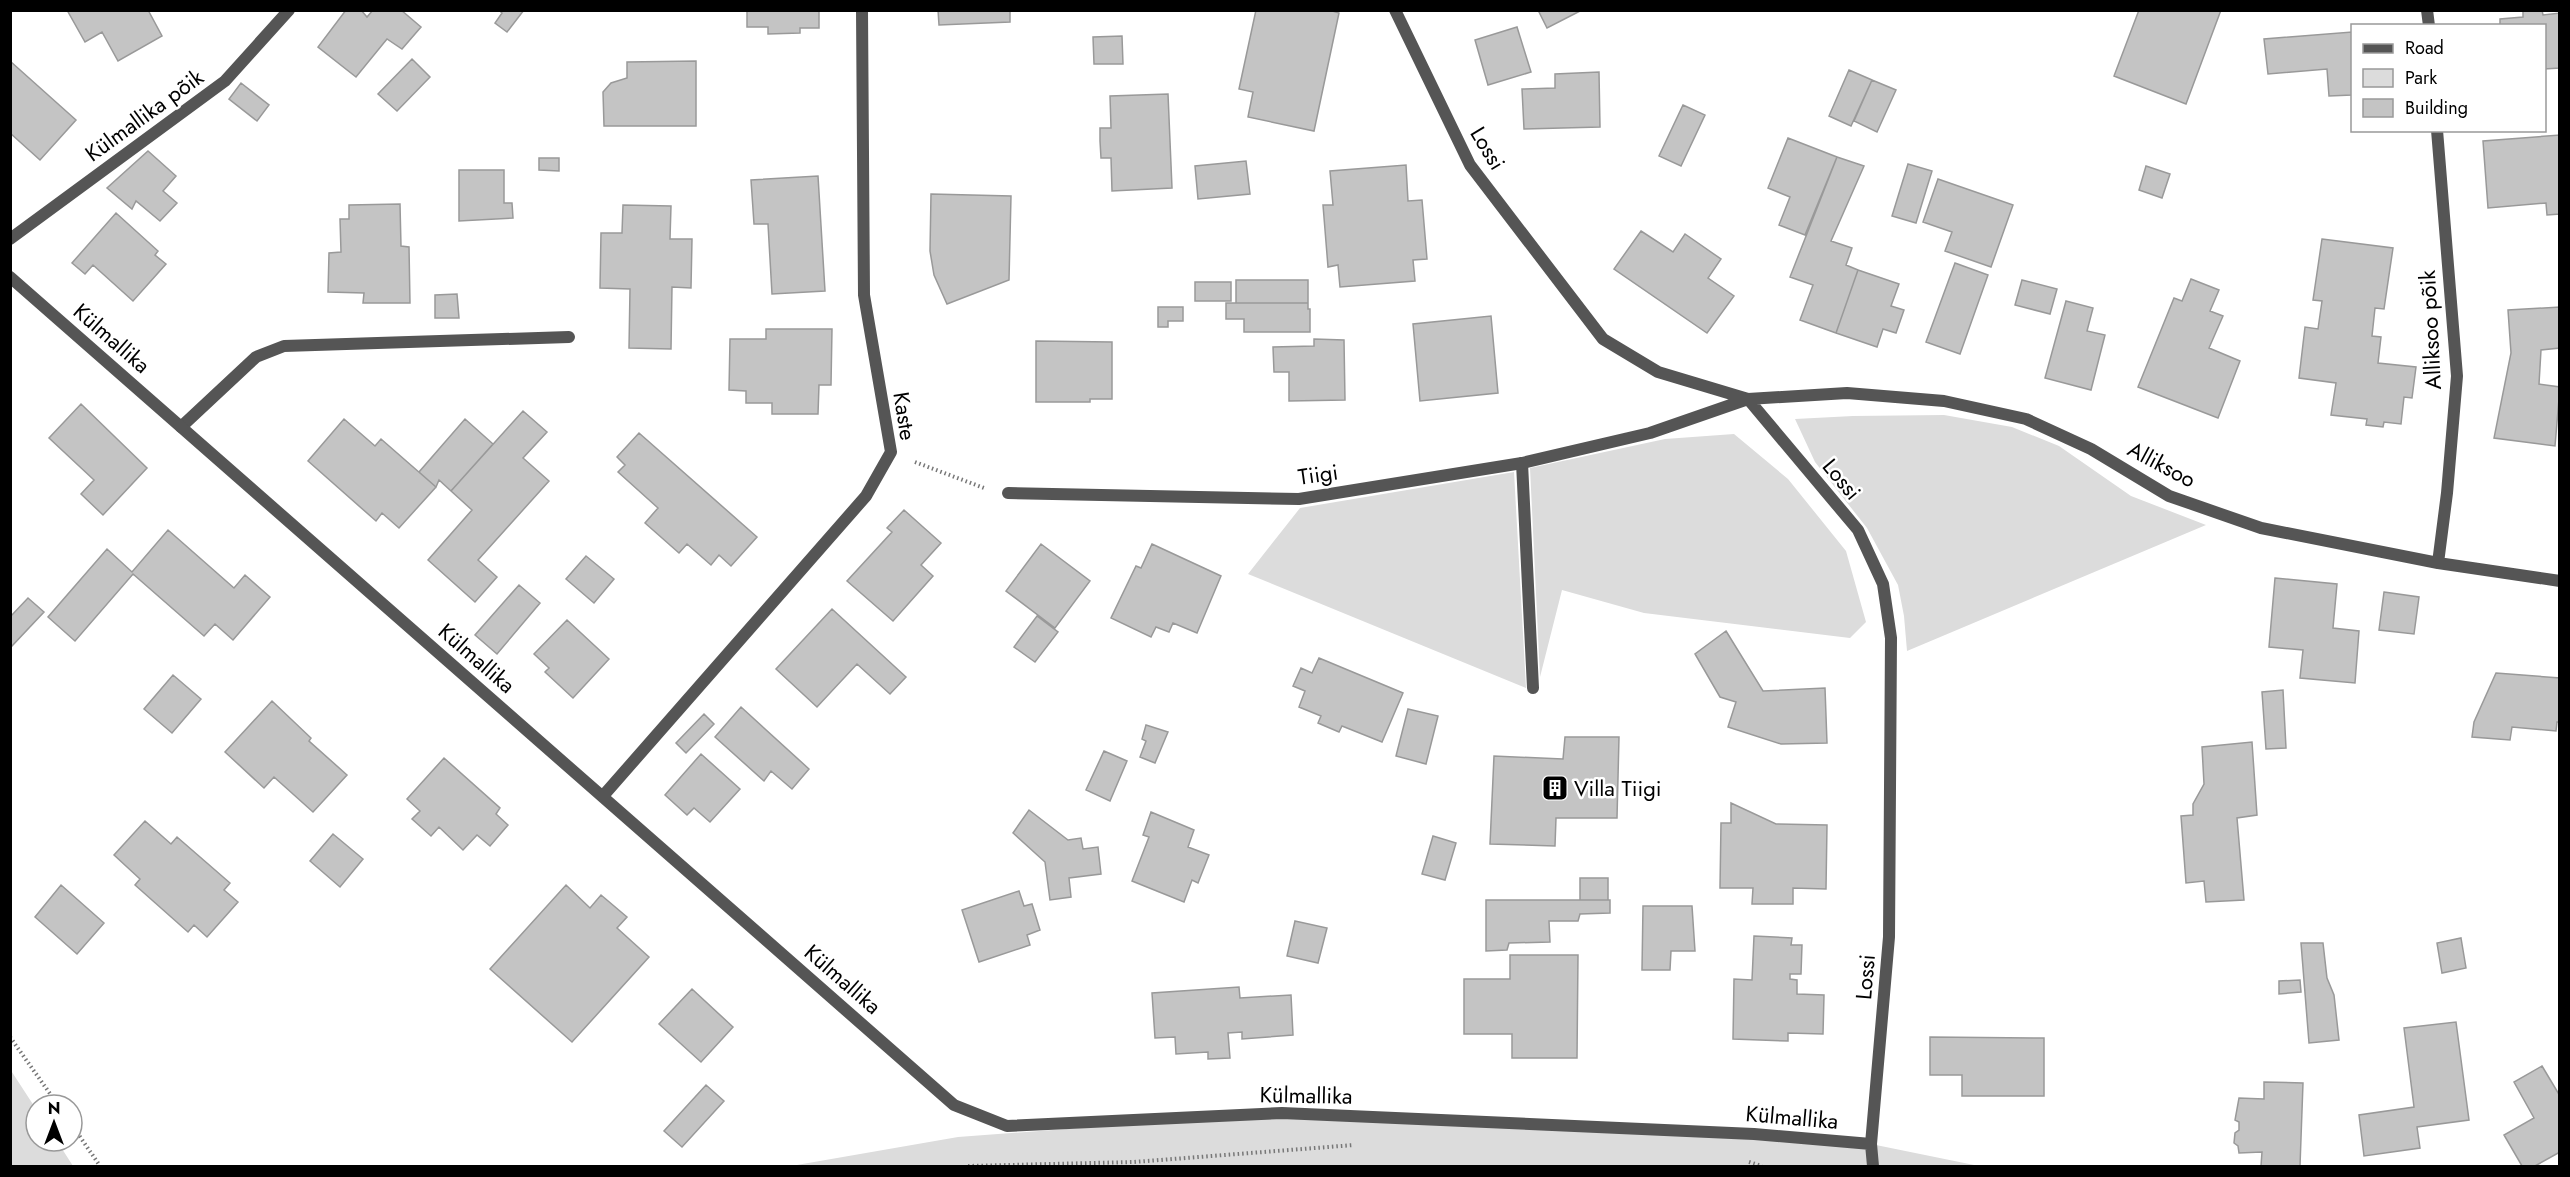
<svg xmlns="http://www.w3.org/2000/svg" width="2570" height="1177" viewBox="0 0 2570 1177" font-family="Jost,sans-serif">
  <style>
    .green { fill: #dcdcdc }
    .building { fill: #c4c4c4; stroke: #999; stroke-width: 1.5 }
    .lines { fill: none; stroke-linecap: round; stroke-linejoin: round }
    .path { stroke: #777; stroke-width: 4; stroke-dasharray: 1.5 3; stroke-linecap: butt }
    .service { stroke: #555; stroke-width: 12 }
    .minor { stroke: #555; stroke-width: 12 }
    .labels { text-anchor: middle; stroke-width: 5; stroke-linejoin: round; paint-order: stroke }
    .street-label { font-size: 22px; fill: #000; stroke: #fff }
    .poi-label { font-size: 22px; fill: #000; stroke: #fff; text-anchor: start }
  </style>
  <rect width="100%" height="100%" fill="#fff"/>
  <path class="green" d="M 1944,415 L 2012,427 L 2059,446 L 2131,496 L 2206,525 L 1907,651 L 1904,616 L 1898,585 L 1867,528 L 1815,462 L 1795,419 L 1853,416 Z
    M 1734,434 L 1788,479 L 1846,551 L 1866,622 L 1850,638 L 1644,613 L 1562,590 L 1540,677 L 1530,468 L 1665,439 Z
    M 1514,472 L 1526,688 L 1248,574 L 1300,508 Z
    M 10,1069 L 36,1109 L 36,1141 L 57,1141 L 73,1166 L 11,1166 Z
    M 1282,1113 L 1871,1144 L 1979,1166 L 791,1166 L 958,1137 Z"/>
  <path class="building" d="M 67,10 L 148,10 L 162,36 L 118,61 L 102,32 L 85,42 Z
    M 346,10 L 361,10 L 367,17 L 373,10 L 401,10 L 421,27 L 402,49 L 387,39 L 356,77 L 318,47 Z
    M 499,10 L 524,10 L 507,32 L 495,23 L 502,13 Z
    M 747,10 L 819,10 L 819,28 L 800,28 L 800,33 L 768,34 L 768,27 L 747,27 Z
    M 938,10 L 1010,10 L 1010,22 L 939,25 Z
    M 1256,10 L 1329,10 L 1339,13 L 1314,131 L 1248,117 L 1253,92 L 1239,89 Z
    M 1538,10 L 1582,10 L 1547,28 Z
    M 2139,10 L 2221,10 L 2186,104 L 2114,76 Z
    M 2523,10 L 2542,10 L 2543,15 L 2560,13 L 2560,68 L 2544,69 L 2544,26 L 2500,26 L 2500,19 L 2523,17 Z
    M 1517,27 L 1531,72 L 1488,85 L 1475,40 Z
    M 2352,32 L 2352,95 L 2329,96 L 2327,69 L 2268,74 L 2264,39 Z
    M 1122,36 L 1123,64 L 1094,64 L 1093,37 Z
    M 412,59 L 430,77 L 397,111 L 378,94 Z
    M 10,61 L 76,120 L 40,160 L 10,133 Z
    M 696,61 L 696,126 L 604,126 L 603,92 L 611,83 L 627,78 L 627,62 Z
    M 1849,70 L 1872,80 L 1851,126 L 1829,116 Z
    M 1599,72 L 1600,127 L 1524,129 L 1522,89 L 1555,88 L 1555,74 Z
    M 1872,80 L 1896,90 L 1877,132 L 1854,121 Z
    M 241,83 L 269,105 L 257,121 L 229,99 Z
    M 1168,94 L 1172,188 L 1112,191 L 1111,158 L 1101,158 L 1100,141 L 1100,128 L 1111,128 L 1110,96 Z
    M 1683,105 L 1705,115 L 1681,166 L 1659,156 Z
    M 2560,135 L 2560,214 L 2547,215 L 2546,203 L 2488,208 L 2483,141 Z
    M 1788,138 L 1837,157 L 1805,235 L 1779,225 L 1790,197 L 1768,188 Z
    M 148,151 L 176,176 L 163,191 L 177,203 L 160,221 L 136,201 L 132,209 L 107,188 Z
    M 1837,157 L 1864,166 L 1831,241 L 1852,248 L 1846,265 L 1858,270 L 1836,333 L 1800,320 L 1813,285 L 1790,277 Z
    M 539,158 L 559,158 L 559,171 L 539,170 Z
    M 1246,161 L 1250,194 L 1198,199 L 1195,166 Z
    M 1908,164 L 1932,171 L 1916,223 L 1892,216 Z
    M 1406,165 L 1408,201 L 1422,200 L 1427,259 L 1413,260 L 1415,281 L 1340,287 L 1338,265 L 1328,267 L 1323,205 L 1333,205 L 1330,171 Z
    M 2146,166 L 2170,174 L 2162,198 L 2139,190 Z
    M 459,170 L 504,170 L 504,203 L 512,203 L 513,218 L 459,221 Z
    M 818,176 L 825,291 L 772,294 L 768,224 L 754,224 L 751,180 Z
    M 1938,179 L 2013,205 L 1991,267 L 1945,251 L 1952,232 L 1923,222 Z
    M 931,194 L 1011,196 L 1009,280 L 947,304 L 934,275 L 930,251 Z
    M 400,204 L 401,246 L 409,247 L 410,303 L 363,303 L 364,293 L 328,292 L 329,253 L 341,252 L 340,219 L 349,219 L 349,205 Z
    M 623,205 L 671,206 L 670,239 L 692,239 L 691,288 L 672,287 L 671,349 L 629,348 L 630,289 L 600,288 L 601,233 L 622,233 Z
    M 116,213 L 158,251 L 155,255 L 166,264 L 133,301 L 93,265 L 85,274 L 72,263 Z
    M 1641,231 L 1673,252 L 1685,234 L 1721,259 L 1708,278 L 1734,296 L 1707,333 L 1614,269 Z
    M 2322,239 L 2393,248 L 2384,309 L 2375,308 L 2372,336 L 2381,337 L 2378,363 L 2416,367 L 2412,398 L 2404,397 L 2401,424 L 2384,422 L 2383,427 L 2366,425 L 2367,419 L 2331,415 L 2336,383 L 2299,378 L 2305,327 L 2318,329 L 2322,301 L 2313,300 Z
    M 1955,263 L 1988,275 L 1960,354 L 1926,342 Z
    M 1858,270 L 1899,284 L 1891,306 L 1904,310 L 1896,333 L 1883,329 L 1877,347 L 1836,333 Z
    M 2191,279 L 2219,290 L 2210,311 L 2223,316 L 2209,348 L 2240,361 L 2218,418 L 2138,387 L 2174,298 L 2182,301 Z
    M 1236,280 L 1308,280 L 1308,303 L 1236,303 Z
    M 2022,280 L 2057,289 L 2050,314 L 2015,305 Z
    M 1195,282 L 1231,282 L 1231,301 L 1195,301 Z
    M 457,294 L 459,318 L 435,318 L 435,295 Z
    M 2066,301 L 2093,308 L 2087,331 L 2105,335 L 2091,390 L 2045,378 Z
    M 1226,303 L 1308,303 L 1308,309 L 1310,309 L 1310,332 L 1244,332 L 1244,319 L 1226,319 Z
    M 1158,307 L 1183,307 L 1183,321 L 1168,321 L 1168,327 L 1158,327 Z
    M 2560,307 L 2560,348 L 2541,350 L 2539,384 L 2560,387 L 2555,446 L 2494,438 L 2511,353 L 2508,310 Z
    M 1491,316 L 1498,393 L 1420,401 L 1413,324 Z
    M 766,329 L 832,329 L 831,385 L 819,385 L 818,414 L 772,414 L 772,403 L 746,403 L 746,391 L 729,390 L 730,339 L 766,339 Z
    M 1314,339 L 1344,340 L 1345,400 L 1289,401 L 1289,372 L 1274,372 L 1273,347 L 1314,346 Z
    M 1036,341 L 1112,342 L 1112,399 L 1090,399 L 1090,402 L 1036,402 Z
    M 81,404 L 147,468 L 103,515 L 81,494 L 94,480 L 49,438 Z
    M 523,411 L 547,432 L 523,458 L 549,481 L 478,560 L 497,577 L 475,602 L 428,560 L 472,510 L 451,491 Z
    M 344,419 L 375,446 L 381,439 L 436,487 L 399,528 L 382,513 L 376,521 L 308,461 Z
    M 465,419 L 493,444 L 451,491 L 439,480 L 436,487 L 419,472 Z
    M 639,433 L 757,537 L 731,566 L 719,555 L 711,565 L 687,544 L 679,553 L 645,523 L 658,508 L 618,472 L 625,465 L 617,457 Z
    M 904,510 L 941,543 L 921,565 L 933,576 L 893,621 L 847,581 L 892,532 L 887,528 Z
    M 168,530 L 234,588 L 245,575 L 270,597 L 233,640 L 215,624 L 204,636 L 133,574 L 75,641 L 48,617 L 107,549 L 132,572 Z
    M 1041,544 L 1090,581 L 1055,628 L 1006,591 Z
    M 1152,544 L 1221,576 L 1197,633 L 1173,623 L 1169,632 L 1156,627 L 1151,637 L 1111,618 L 1136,566 L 1141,568 Z
    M 586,556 L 614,579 L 594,603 L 566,579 Z
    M 2275,578 L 2337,584 L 2333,628 L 2359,631 L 2355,683 L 2300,678 L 2303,650 L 2269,647 Z
    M 519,585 L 540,603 L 497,654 L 475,635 Z
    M 2384,592 L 2419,597 L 2414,634 L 2379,630 Z
    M 28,598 L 44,612 L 10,648 L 10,617 Z
    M 832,609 L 906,677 L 890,694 L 857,664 L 817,707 L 776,669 Z
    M 1037,616 L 1058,632 L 1035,662 L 1014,647 Z
    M 567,620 L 609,659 L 573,698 L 545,672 L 549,668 L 534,654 Z
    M 1726,631 L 1763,691 L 1825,688 L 1827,743 L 1781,744 L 1728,727 L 1736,702 L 1720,697 L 1695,654 Z
    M 1319,658 L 1403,693 L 1382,742 L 1342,726 L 1339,732 L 1318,723 L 1321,716 L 1299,707 L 1305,691 L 1293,686 L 1301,668 L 1312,673 Z
    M 2496,673 L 2560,678 L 2560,722 L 2557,722 L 2556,731 L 2512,727 L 2510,740 L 2472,737 L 2474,722 Z
    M 173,675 L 201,699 L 172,733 L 144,709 Z
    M 2283,690 L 2286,748 L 2266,749 L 2262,692 Z
    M 272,701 L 311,738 L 309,741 L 347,775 L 313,812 L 274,777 L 264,788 L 225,752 Z
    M 741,707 L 809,769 L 792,789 L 771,771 L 764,781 L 715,737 Z
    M 1408,709 L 1438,716 L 1426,764 L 1396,756 Z
    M 704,714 L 714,724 L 686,753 L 676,743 Z
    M 1146,725 L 1168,732 L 1155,763 L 1140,757 L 1146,741 L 1142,739 Z
    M 1565,737 L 1619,737 L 1617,818 L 1556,818 L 1555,846 L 1490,844 L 1494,756 L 1563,759 Z
    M 2252,742 L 2257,815 L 2237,818 L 2244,900 L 2206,902 L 2204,881 L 2186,883 L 2181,816 L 2193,815 L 2193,804 L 2204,784 L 2202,747 Z
    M 1104,751 L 1127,761 L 1110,801 L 1086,790 Z
    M 701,754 L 740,789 L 710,822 L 694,808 L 687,815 L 665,795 Z
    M 444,758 L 500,808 L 496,814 L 508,825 L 490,846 L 477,835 L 463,850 L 439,827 L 431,836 L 412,819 L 420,811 L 407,799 Z
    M 1731,803 L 1776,824 L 1827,825 L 1826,889 L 1793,888 L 1793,904 L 1752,904 L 1753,888 L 1720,888 L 1721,823 L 1731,823 Z
    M 1029,810 L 1068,840 L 1081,838 L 1083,849 L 1098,847 L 1101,874 L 1069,878 L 1071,897 L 1050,900 L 1045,862 L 1013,833 Z
    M 1151,812 L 1194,830 L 1188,847 L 1209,855 L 1198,883 L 1192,880 L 1184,902 L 1132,881 L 1149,837 L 1143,835 Z
    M 145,821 L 171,844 L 177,837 L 230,883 L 224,890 L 238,902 L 207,937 L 194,925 L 188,932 L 135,885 L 140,879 L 114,855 Z
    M 333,834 L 363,859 L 340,887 L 310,861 Z
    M 1433,836 L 1456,843 L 1445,880 L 1422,874 Z
    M 1580,878 L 1608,878 L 1608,900 L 1580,900 Z
    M 61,885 L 104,923 L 77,954 L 35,917 Z
    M 566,885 L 590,908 L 601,895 L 627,917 L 617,928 L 649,957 L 572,1042 L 490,969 Z
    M 1019,891 L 1024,906 L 1032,904 L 1040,930 L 1027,935 L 1030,945 L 979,962 L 962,910 Z
    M 1486,900 L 1610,900 L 1610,913 L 1580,914 L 1578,921 L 1549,921 L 1550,942 L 1509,943 L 1507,950 L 1486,951 Z
    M 1643,906 L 1692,906 L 1695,951 L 1671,951 L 1670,970 L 1642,970 Z
    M 1295,921 L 1327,928 L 1318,963 L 1287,956 Z
    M 1754,936 L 1792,938 L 1791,945 L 1802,945 L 1801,974 L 1790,974 L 1790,979 L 1797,980 L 1797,994 L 1824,995 L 1823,1034 L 1788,1033 L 1788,1041 L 1733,1039 L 1734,979 L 1752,980 Z
    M 2461,938 L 2466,968 L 2442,973 L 2437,943 Z
    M 2301,943 L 2323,943 L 2327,978 L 2334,995 L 2339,1040 L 2309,1043 Z
    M 1510,955 L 1578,955 L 1577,1058 L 1512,1058 L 1512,1034 L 1464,1034 L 1464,979 L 1510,979 Z
    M 2300,980 L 2301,992 L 2279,994 L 2279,981 Z
    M 1239,987 L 1240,998 L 1291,995 L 1293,1035 L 1242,1039 L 1242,1032 L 1228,1033 L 1230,1058 L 1208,1059 L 1208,1052 L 1176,1054 L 1175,1037 L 1155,1038 L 1152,993 Z
    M 692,989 L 733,1027 L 701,1062 L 659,1024 Z
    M 2456,1022 L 2469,1120 L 2417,1127 L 2420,1148 L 2364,1156 L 2359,1115 L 2414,1107 L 2404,1028 Z
    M 1930,1037 L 2044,1038 L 2044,1096 L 1962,1096 L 1962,1075 L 1930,1075 Z
    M 2542,1066 L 2560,1096 L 2560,1152 L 2535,1166 L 2522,1166 L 2504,1135 L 2534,1118 L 2514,1082 Z
    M 2264,1082 L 2303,1083 L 2300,1166 L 2261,1166 L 2262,1152 L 2239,1153 L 2238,1146 L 2234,1143 L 2235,1133 L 2239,1130 L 2239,1122 L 2235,1120 L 2239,1098 L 2264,1099 Z
    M 706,1085 L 724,1101 L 682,1147 L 664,1131 Z"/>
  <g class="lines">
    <path class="path" d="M 915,462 L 984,488
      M 10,1037 L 58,1105
      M 72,1125 L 100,1166
      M 1749,1162 L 1762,1166
      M 968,1166 L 1134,1162 L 1354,1145"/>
    <path class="service" d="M 181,427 L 256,357 L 284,346 L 569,337
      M 1522,463 L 1533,688"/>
    <path class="minor" d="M 1395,10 L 1470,165 L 1603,339 L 1658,372 L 1748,399 L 1858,530 L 1883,584 L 1891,638 L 1889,937 L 1871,1144 L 1873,1166
      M 2427,10 L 2429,26
      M 2437,130 L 2457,376 L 2447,493 L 2438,563
      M 10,239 L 225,81 L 289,10
      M 10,277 L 954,1105 L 1007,1126 L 1282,1113 L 1754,1134 L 1871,1144
      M 1008,493 L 1299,499 L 1522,463 L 1650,433 L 1748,399 L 1847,393 L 1944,401 L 2026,419 L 2091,449 L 2169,496 L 2261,528 L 2438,563 L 2560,581
      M 603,796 L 866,496 L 891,452 L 864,295 L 862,10"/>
  </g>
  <defs>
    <g id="building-square" transform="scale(1.35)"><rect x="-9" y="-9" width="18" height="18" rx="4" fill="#000" stroke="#fff"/><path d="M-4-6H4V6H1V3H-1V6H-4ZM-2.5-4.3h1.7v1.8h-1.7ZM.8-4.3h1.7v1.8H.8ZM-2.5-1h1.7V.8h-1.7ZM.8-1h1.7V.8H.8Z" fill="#fff"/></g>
  </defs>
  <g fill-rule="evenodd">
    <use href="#building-square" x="1555" y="788"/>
  </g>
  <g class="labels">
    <g class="street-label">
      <text transform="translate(144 115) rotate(-36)" y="8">Külmallika põik</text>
      <text transform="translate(1488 148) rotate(59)" y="8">Lossi</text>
      <text transform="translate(2430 330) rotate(-93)" y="8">Alliksoo põik</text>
      <text transform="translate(112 338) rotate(41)" y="8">Külmallika</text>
      <text transform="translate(905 416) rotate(81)" y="8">Kaste</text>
      <text transform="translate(2162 464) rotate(28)" y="8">Alliksoo</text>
      <text transform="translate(1318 474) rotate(-8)" y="8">Tiigi</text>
      <text transform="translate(1842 479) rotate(50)" y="8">Lossi</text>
      <text transform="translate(477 658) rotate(41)" y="8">Külmallika</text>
      <text transform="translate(1865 977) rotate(-85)" y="8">Lossi</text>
      <text transform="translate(843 979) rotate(41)" y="8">Külmallika</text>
      <text transform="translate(1306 1095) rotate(1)" y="8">Külmallika</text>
      <text transform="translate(1792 1117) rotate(5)" y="8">Külmallika</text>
    </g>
    <g class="poi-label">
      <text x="1574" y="796">Villa Tiigi</text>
    </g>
  </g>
  <rect width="2570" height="1177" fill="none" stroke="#000000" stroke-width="24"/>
  <rect x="2351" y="24" width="195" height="108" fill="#ffffff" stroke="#999999" stroke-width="1.5"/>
  <rect x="2363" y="44" width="30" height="9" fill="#555555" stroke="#999999" stroke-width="1.5"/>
  <text x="2405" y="54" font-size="18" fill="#000000">Road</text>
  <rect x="2363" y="69" width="30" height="18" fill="#dcdcdc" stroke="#999999" stroke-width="1.5"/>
  <text x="2405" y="84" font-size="18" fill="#000000">Park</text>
  <rect x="2363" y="99" width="30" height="18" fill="#c4c4c4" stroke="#999999" stroke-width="1.5"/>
  <text x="2405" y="114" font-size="18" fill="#000000">Building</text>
  <g transform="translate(54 1123)"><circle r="28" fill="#ffffff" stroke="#999999" stroke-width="1.5"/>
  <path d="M0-4.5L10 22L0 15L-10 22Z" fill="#000000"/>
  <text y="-9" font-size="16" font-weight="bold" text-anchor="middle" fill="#000000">N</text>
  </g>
</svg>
